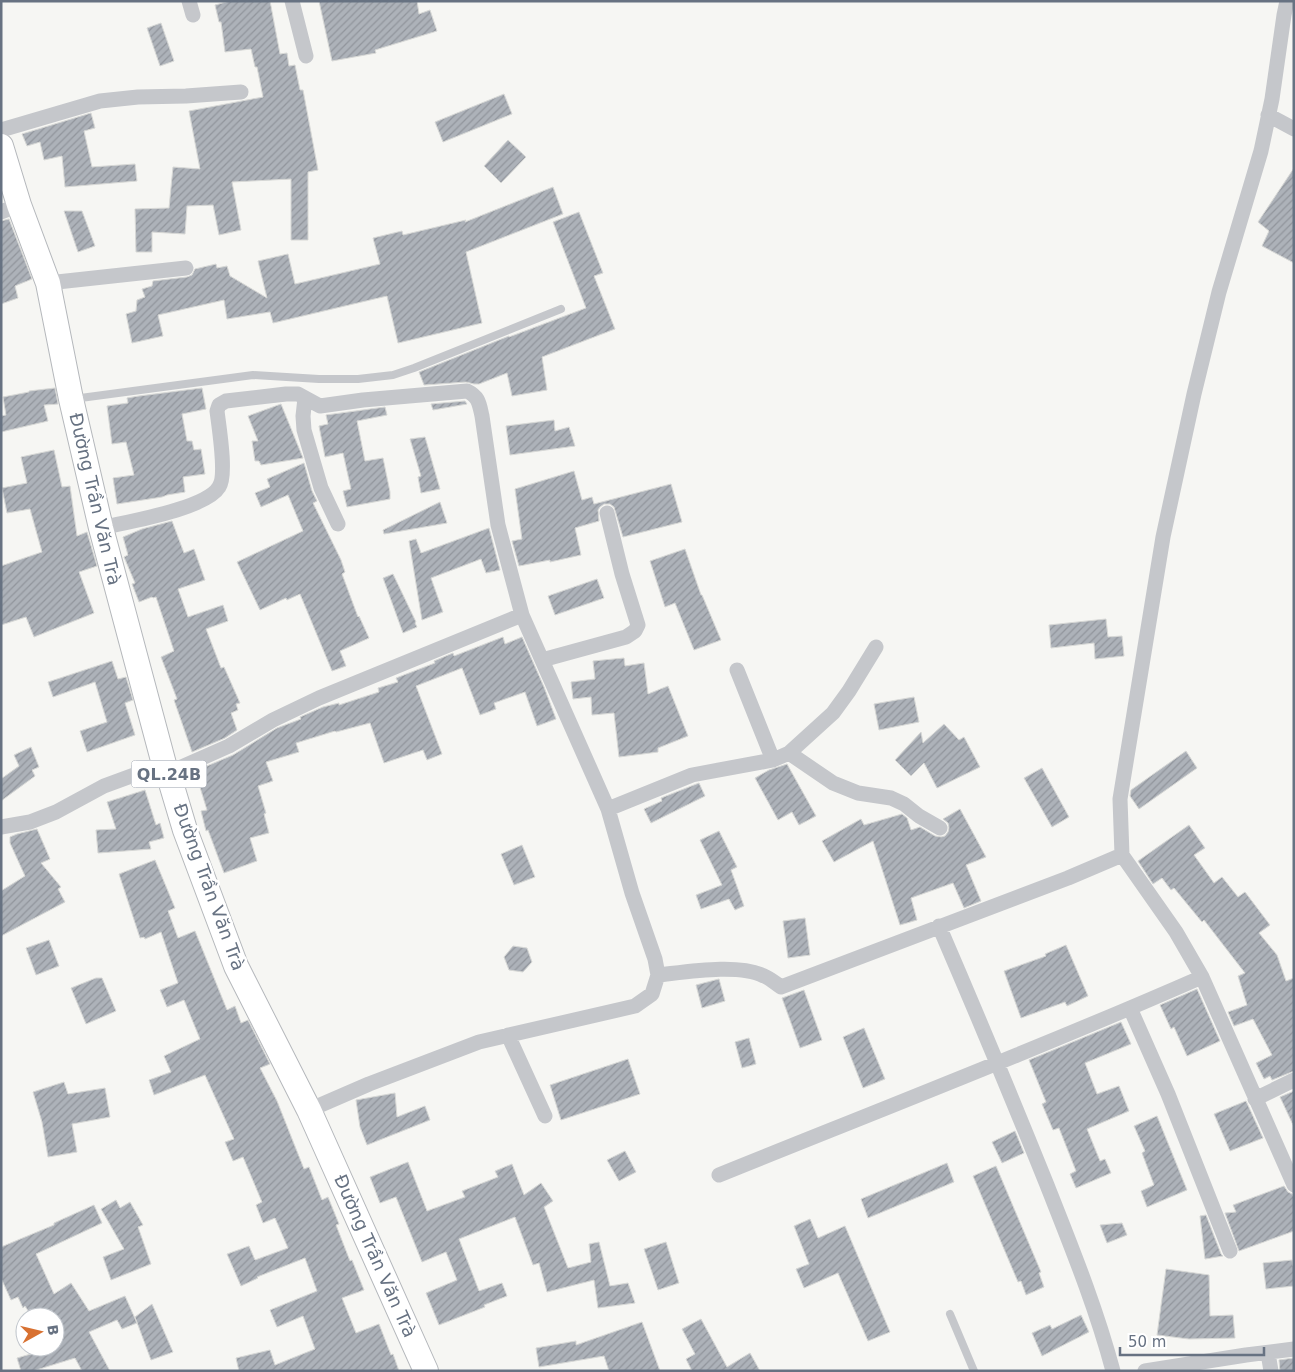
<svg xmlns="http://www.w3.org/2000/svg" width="1295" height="1372" viewBox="0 0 1295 1372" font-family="'DejaVu Sans',sans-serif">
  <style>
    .building { fill: url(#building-hatch); stroke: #d7d8d6 }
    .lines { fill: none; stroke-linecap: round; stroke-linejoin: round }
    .primary-casing { stroke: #b5b8bc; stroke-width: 26 }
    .lane { stroke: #c5c7cb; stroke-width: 8 }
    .street { stroke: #c5c7cb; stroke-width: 15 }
    .primary { stroke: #fff; stroke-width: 24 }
    .labels { text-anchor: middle; stroke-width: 5; stroke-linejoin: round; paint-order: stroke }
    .shield { fill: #fff; stroke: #959ca8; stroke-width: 1 }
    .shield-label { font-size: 16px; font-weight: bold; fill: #677282 }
    .street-label { font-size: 18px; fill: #677282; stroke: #fff }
  </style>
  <defs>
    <pattern id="building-hatch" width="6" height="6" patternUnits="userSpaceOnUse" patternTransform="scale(1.25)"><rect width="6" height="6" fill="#adb2b9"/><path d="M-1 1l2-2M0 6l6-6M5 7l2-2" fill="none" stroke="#91959c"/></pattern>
  </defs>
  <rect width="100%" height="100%" fill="#f6f6f3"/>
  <path class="building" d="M 230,1 L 270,1 L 280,54 L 287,53 L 289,66 L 295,65 L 300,90 L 303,90 L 318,170 L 308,172 L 308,240 L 291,240 L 291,179 L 232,182 L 241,230 L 219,235 L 213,205 L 187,206 L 185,234 L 152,232 L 152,252 L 136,252 L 135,209 L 169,208 L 173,167 L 200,169 L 189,111 L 263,97 L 257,67 L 255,67 L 251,49 L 225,52 L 221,22 L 219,22 L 215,5 Z
    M 319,1 L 417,1 L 419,14 L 430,10 L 437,31 L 375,50 L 376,53 L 332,61 Z
    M 161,23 L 174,61 L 160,66 L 147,28 Z
    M 504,94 L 512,114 L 443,142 L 435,122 Z
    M 91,113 L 95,128 L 84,131 L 92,167 L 135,164 L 137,181 L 65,187 L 62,156 L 44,160 L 40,142 L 27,146 L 22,134 Z
    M 508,140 L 526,157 L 501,183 L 484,166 Z
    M 1294,168 L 1294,263 L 1262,246 L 1269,231 L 1258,222 Z
    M 553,187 L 563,214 L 466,252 L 482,323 L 398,343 L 387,296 L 273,323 L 270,312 L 227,319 L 224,300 L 158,315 L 163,336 L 132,343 L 126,314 L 136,311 L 137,300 L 145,297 L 142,289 L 152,286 L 153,281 L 187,277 L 192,275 L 195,269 L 216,264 L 217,268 L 227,266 L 230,276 L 267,298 L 258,261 L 288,254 L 295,284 L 380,264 L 373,238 L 402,231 L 403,235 L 466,220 L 465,222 Z
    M 64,211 L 82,211 L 95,246 L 78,252 Z
    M 579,212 L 603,273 L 594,276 L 615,329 L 542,357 L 547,390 L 512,396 L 507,373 L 479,384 L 474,384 L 466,382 L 424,385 L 419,372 L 509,336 L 509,337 L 586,308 L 553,222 Z
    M 9,219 L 32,279 L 15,286 L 18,298 L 1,304 L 1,221 Z
    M 55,388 L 58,404 L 44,405 L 48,421 L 1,432 L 1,416 L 6,415 L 3,397 L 29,392 L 29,391 Z
    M 202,388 L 206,409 L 182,414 L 187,441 L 192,441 L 194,450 L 201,449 L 205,474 L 183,477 L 185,492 L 167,495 L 162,497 L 117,504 L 113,478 L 134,475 L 126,442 L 112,444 L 107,406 L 128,403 L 127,398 L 139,396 Z
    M 465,401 L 467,404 L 433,410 L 431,404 Z
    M 281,404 L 303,458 L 261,465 L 259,461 L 255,461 L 252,441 L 258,441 L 248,416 Z
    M 385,407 L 387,415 L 357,421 L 365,461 L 383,458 L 390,492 L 390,499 L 347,507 L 343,491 L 351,489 L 343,453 L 325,457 L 319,426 L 328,424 L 326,415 Z
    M 554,420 L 555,431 L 569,427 L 575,446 L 510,455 L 506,426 Z
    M 425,437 L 440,489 L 421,493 L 418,477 L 421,476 L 410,439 Z
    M 54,450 L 62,487 L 70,486 L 77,536 L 87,532 L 97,566 L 79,572 L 94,613 L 34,637 L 26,617 L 1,625 L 1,566 L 42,552 L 30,509 L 7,513 L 2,488 L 27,483 L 21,457 Z
    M 304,463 L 312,491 L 317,501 L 313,503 L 341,560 L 345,572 L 342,574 L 358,617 L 359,616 L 369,638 L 340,651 L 346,666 L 332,671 L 300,594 L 287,600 L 286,598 L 260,610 L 237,562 L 303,531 L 288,495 L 261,507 L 255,493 L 270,487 L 267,479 Z
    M 574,471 L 582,500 L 592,497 L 594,504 L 671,484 L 682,522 L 623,537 L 614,507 L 610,504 L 604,504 L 600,507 L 598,510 L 599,521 L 575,528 L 581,555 L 550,562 L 550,560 L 519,566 L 512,541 L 522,539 L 515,489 Z
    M 440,502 L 447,523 L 384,534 L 383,530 Z
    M 172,521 L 184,553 L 194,549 L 205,580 L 178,589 L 188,617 L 223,605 L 228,621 L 206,629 L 221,668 L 224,667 L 240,703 L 236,704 L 238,710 L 231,713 L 237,730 L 225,738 L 192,752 L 174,700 L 177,699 L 161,657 L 174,651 L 156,597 L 153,598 L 152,597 L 139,602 L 132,584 L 135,583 L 124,557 L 128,555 L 123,537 L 142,529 Z
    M 489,528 L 500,570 L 486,573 L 481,559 L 431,578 L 443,612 L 422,620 L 409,541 L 416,539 L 421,553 Z
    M 685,549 L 701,595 L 702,595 L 721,640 L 694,650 L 675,603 L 665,607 L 650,561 Z
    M 393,574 L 416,622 L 415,623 L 417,627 L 403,633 L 383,578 Z
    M 597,579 L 604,598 L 555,615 L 548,596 Z
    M 1106,619 L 1108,637 L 1122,636 L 1124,656 L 1095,659 L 1094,643 L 1051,648 L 1049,625 Z
    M 503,637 L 505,644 L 522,637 L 544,687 L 556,719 L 537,726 L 525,692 L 494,703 L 496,709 L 480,715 L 462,668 L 416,686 L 442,754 L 427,760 L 423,750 L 384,763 L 370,723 L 336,732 L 335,731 L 296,743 L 299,752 L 266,762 L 273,781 L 258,786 L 266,813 L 264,814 L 269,833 L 250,838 L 257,861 L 224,873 L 208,830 L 206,831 L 201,811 L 207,810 L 195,771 L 233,755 L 277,728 L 301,719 L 300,717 L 323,707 L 339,703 L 339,705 L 379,692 L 378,688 L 398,682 L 396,678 L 435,663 L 434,661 L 453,653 L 454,656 Z
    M 624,658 L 625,666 L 644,663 L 648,694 L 668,686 L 688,736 L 658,748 L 658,752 L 619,757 L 614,713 L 592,715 L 591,697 L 573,699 L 571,682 L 595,679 L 593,661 Z
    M 112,661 L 118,679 L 126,677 L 133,700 L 125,703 L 135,735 L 87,752 L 80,731 L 107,722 L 95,682 L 53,697 L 48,682 Z
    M 914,697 L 919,722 L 879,730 L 874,704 Z
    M 944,724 L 959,740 L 964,737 L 980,767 L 937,788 L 924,763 L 911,776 L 895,760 L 921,732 L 923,743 Z
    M 31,747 L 39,767 L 32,770 L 35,776 L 1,801 L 1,779 L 19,766 L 14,755 Z
    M 1186,751 L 1197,768 L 1139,809 L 1130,796 L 1131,790 Z
    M 787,764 L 816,816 L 799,825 L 792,812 L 778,820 L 755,778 L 769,770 Z
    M 1042,768 L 1069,817 L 1052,827 L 1024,778 Z
    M 699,783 L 705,796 L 651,823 L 644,809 L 662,801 L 661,798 Z
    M 145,790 L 156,825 L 160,823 L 164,838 L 149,842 L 151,849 L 98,853 L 96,830 L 116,829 L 107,802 Z
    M 960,809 L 986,857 L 966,865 L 981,901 L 964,908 L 953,883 L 911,898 L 917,920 L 900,925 L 873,841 L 834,862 L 822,841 L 861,819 L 864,825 L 902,814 L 907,818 L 911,830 L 920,827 L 935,836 L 941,837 L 945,836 L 948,832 L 949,828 L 948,823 L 943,819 Z
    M 1189,825 L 1205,848 L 1194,855 L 1214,883 L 1222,877 L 1238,897 L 1245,892 L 1270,925 L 1259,933 L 1277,955 L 1286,981 L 1294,978 L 1294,1071 L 1272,1080 L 1270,1076 L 1264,1079 L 1256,1063 L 1272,1055 L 1253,1019 L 1234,1026 L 1228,1012 L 1247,1005 L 1238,976 L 1245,973 L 1204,920 L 1202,922 L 1174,888 L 1171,890 L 1162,878 L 1153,884 L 1138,861 Z
    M 37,829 L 50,859 L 41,863 L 61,887 L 58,889 L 65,902 L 1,936 L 1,891 L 25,876 L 10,843 L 10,837 L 17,834 Z
    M 719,831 L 737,867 L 731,870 L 744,906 L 735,910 L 729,899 L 701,909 L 696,895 L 722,885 L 700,840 Z
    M 522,845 L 535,877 L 514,885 L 501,854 Z
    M 155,860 L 175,908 L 168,911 L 178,938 L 195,931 L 227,1010 L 235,1006 L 241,1023 L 248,1020 L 270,1064 L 260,1068 L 277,1101 L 304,1169 L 309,1167 L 322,1200 L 328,1197 L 339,1224 L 336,1225 L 350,1261 L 352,1260 L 364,1290 L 342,1298 L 356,1333 L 379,1324 L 391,1355 L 393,1354 L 399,1371 L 239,1371 L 236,1358 L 270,1350 L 275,1365 L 315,1349 L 303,1316 L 277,1327 L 270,1310 L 317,1291 L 305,1258 L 257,1277 L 258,1278 L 241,1286 L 227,1254 L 249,1246 L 255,1260 L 288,1248 L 275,1218 L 263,1223 L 256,1205 L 262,1202 L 243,1157 L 233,1161 L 225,1142 L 234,1139 L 205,1075 L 154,1095 L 149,1080 L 171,1072 L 164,1056 L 200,1039 L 184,1000 L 167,1007 L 160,990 L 178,983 L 161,932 L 145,939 L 144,937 L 140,938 L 119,874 Z
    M 805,918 L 810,955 L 788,958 L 783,921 Z
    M 49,940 L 59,966 L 36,975 L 26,948 Z
    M 1066,945 L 1088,996 L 1067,1006 L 1065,1002 L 1021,1018 L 1004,971 L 1046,956 L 1045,954 Z
    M 513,946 L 527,948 L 532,962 L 523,972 L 509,970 L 504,957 Z
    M 96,978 L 102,978 L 116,1011 L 86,1024 L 71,988 Z
    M 719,979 L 725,1001 L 702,1008 L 696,985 Z
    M 1197,989 L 1220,1041 L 1187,1056 L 1174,1027 L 1171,1029 L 1160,1005 Z
    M 804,990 L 822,1040 L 800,1048 L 782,998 Z
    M 1121,1022 L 1131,1044 L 1085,1063 L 1097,1094 L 1119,1086 L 1129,1111 L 1087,1129 L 1100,1161 L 1105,1159 L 1111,1173 L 1076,1188 L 1070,1174 L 1076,1171 L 1059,1128 L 1053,1130 L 1042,1104 L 1046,1102 L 1029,1060 Z
    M 864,1028 L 885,1079 L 863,1088 L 843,1037 Z
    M 749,1038 L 756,1064 L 742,1068 L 735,1042 Z
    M 628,1059 L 640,1094 L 561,1120 L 550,1085 Z
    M 64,1082 L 68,1094 L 105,1088 L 110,1117 L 72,1124 L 77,1152 L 48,1157 L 42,1122 L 33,1092 Z
    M 1294,1091 L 1294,1127 L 1280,1097 Z
    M 395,1093 L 397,1117 L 425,1106 L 430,1120 L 367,1145 L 360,1127 L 356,1100 Z
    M 1246,1101 L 1263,1138 L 1230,1151 L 1214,1114 Z
    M 1157,1116 L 1187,1190 L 1147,1207 L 1141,1191 L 1154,1185 L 1142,1153 L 1145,1151 L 1134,1126 Z
    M 1015,1131 L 1024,1153 L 1002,1163 L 992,1142 Z
    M 625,1151 L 636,1172 L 619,1181 L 607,1160 Z
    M 408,1162 L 427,1211 L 465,1197 L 462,1191 L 498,1177 L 495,1171 L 512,1164 L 524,1195 L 541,1183 L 553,1201 L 544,1207 L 568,1268 L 591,1262 L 589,1244 L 599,1242 L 610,1286 L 628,1283 L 635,1303 L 598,1308 L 594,1280 L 547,1292 L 539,1263 L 533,1265 L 515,1217 L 459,1239 L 479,1291 L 502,1283 L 507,1296 L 484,1305 L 485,1307 L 439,1325 L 426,1293 L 457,1280 L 446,1252 L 422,1262 L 396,1197 L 380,1203 L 370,1177 Z
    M 947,1163 L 954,1182 L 868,1218 L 861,1199 Z
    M 996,1166 L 1041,1272 L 1039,1273 L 1044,1287 L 1026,1295 L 1021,1281 L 1018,1282 L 973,1176 Z
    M 1284,1186 L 1288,1192 L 1292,1194 L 1294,1198 L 1294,1231 L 1239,1251 L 1225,1213 L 1236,1212 L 1233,1205 Z
    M 116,1200 L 120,1208 L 130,1202 L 143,1225 L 138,1227 L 151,1264 L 111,1280 L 103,1257 L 124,1249 L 101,1209 Z
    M 94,1205 L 102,1223 L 36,1254 L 54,1294 L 71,1283 L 89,1311 L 125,1296 L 137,1323 L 122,1329 L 117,1320 L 89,1332 L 110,1371 L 82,1371 L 75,1358 L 33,1371 L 21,1371 L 17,1358 L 55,1347 L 55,1317 L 32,1317 L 25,1306 L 23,1308 L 18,1297 L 11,1300 L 1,1278 L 1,1247 L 54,1225 L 54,1223 Z
    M 1206,1215 L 1221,1254 L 1223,1256 L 1205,1259 L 1200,1216 Z
    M 810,1219 L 818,1238 L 845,1226 L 890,1332 L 868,1341 L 838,1273 L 804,1288 L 796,1269 L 809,1264 L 794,1226 Z
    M 1122,1223 L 1127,1235 L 1107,1243 L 1100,1225 Z
    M 666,1242 L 679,1283 L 658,1290 L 644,1249 Z
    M 1292,1260 L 1293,1266 L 1294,1266 L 1294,1286 L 1266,1289 L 1263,1263 Z
    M 1166,1269 L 1209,1275 L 1210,1316 L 1233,1315 L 1235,1338 L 1189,1339 L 1157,1335 Z
    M 152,1304 L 173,1352 L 151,1360 L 135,1317 Z
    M 1081,1315 L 1089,1332 L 1042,1356 L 1032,1333 L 1050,1325 L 1052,1329 Z
    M 701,1319 L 727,1367 L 750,1353 L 760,1371 L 692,1371 L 686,1359 L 695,1354 L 682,1329 Z
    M 642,1322 L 660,1371 L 609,1371 L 604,1356 L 539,1367 L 536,1348 L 576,1341 L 576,1345 Z
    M 1294,1358 L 1294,1371 L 1280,1371 L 1279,1360 Z"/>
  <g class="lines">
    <g class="primary-casing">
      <path id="primary" d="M 1,146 L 19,205 L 48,283 L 71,399 L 101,528 L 164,764 L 168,773 L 185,830 L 236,966 L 309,1110 L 426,1371"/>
    </g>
    <path class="lane" d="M 73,399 L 253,375 L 319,379 L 358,379 L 393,375 L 414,368 L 561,309
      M 950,1314 L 974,1371"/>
    <path class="street" d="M 189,1 L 193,15
      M 292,1 L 306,56
      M 1287,1 L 1284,15 L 1272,99 L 1261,151 L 1219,292 L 1194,394 L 1163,537 L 1120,799 L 1122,855 L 1176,932 L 1202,977 L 1294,1185
      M 1268,115 L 1294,129
      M 1,130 L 100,101 L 138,97 L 186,96 L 241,92
      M 1,212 L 19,205
      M 48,283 L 186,268
      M 305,398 L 303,416 L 304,430 L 321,488 L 338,524
      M 101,528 C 126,522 206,509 219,487 C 227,476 219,427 217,411 L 219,405 L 226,401 L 286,394 L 298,394 L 320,406 L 363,400 L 467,391 C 479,397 479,403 482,416 L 498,525 L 522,615 L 608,809 L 632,893 L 655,959 L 658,975 L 652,994 L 635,1006 L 479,1042 L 369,1084 L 309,1110
      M 542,660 L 626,637 L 635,631 L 638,625 L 622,574 L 607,513
      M 737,670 L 773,760
      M 789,753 L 833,783 L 858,793 L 891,798 L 904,804 L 919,816 L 940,828
      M 168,773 L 229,746 L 273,720 L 319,698 L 522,615
      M 608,809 L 692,775 L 773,760 L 789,753 L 833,713 L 849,691 L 876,647
      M 1,827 L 30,822 L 56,812 L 104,786 L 164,764
      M 939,926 C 976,1012 1012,1098 1047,1185 C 1071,1246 1096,1307 1113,1371
      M 658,975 C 686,972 739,963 764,976 C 770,978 775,983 781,987 L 1068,878 L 1122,855
      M 1130,1008 L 1168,1094 L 1230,1251
      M 508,1035 L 545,1116
      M 1255,1099 L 1294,1080
      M 719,1175 C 880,1110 1042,1047 1202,977
      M 1268,1353 L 1271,1371
      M 1145,1371 L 1246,1355 L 1294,1349"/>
    <use href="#primary" class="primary"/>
  </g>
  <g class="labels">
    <rect class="shield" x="131.5" y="760.5" width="75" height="27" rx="4"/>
    <g class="shield-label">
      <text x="169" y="780">QL.24B</text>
    </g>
    <g class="street-label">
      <text transform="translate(95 499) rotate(77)" y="6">Đường Trần Văn Trà</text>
      <text transform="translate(209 887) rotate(70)" y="6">Đường Trần Văn Trà</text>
      <text transform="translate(375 1256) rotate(66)" y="6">Đường Trần Văn Trà</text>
    </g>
  </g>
  <rect width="1295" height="1372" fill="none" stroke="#677282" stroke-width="5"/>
  <g transform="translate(40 1332) rotate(82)"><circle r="24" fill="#ffffff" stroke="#c2c7cd"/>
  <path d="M0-4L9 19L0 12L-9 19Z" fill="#d87131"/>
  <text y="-8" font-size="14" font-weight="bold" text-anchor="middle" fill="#677282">B</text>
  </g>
  <path d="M1120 1347v8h144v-8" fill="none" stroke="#677282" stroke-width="2.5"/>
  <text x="1128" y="1347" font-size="15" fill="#677282" stroke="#ffffff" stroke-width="4" paint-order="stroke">50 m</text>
</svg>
